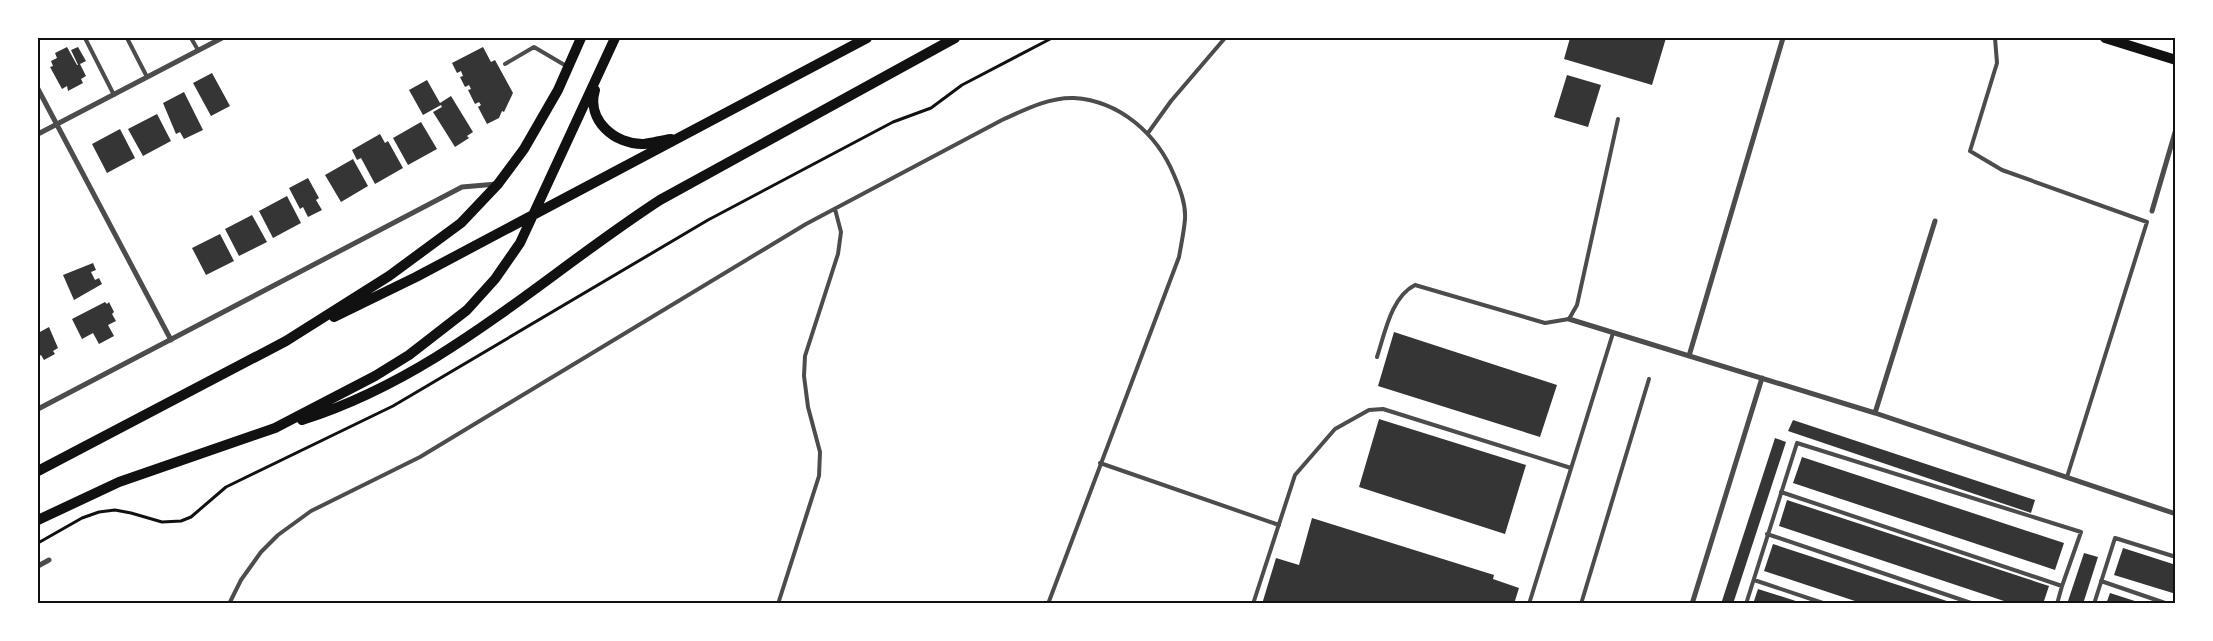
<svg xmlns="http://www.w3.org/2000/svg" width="2213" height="641" viewBox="0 0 2213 641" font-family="Quicksand,sans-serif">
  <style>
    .building { fill: #353535 }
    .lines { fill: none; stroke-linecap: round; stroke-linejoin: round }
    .path { stroke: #111; stroke-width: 3 }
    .service { stroke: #4c4c4c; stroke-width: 4 }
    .minor { stroke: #4c4c4c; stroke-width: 5 }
    .secondary { stroke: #111; stroke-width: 10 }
    .neatline { fill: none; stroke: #111; stroke-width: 2 }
  </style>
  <rect width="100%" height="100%" fill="#fff"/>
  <path class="building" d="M 1570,38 L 1666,38 L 1652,85 L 1564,59 Z
    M 67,47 L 77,65 L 78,65 L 71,50 L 78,47 L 86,61 L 80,64 L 86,76 L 81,79 L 83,83 L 68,91 L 67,86 L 62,89 L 50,67 L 53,66 L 51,61 L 57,58 L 55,53 Z
    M 483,47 L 491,62 L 495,60 L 513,93 L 504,112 L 502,111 L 499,118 L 487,124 L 478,107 L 481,105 L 479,102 L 475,104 L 468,90 L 471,89 L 469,85 L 465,87 L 460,77 L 463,76 L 461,71 L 457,73 L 452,63 Z
    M 212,73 L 230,106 L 211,116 L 193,83 Z
    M 1567,75 L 1601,85 L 1588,127 L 1554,117 Z
    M 427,80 L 440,103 L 451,96 L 473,132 L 467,136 L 469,138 L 455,147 L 433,112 L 442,107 L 441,105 L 423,115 L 409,90 Z
    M 184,92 L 203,130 L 184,139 L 180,132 L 176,134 L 163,103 Z
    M 157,114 L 171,141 L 143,156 L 128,129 Z
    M 421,122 L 437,149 L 408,165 L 393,138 Z
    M 120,129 L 135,158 L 107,173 L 92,144 Z
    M 380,134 L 385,143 L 388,141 L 403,168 L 375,184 L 361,158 L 357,160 L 352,150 Z
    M 353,159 L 368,186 L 341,202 L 325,175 Z
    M 308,178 L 319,198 L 316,200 L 322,210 L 308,217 L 303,207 L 300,209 L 289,188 Z
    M 287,196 L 301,223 L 273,238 L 259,211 Z
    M 252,215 L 267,242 L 239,256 L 225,229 Z
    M 220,234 L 234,261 L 206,275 L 192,248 Z
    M 93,263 L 96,270 L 91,272 L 95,280 L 99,278 L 102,284 L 74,300 L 63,275 Z
    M 105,302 L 107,304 L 109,302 L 114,312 L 112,314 L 116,321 L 108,325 L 114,336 L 99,344 L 93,333 L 82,339 L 72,319 Z
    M 49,327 L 58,348 L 53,351 L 55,354 L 44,360 L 41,355 L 38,357 L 38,333 Z
    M 1394,332 L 1557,385 L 1540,437 L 1378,386 Z
    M 1379,419 L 1526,465 L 1505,534 L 1359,487 Z
    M 1793,420 L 2035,500 L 2031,513 L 1788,431 Z
    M 1775,438 L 1786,442 L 1733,604 L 1721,604 Z
    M 1802,457 L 2064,543 L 2055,570 L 1793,483 Z
    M 1787,500 L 2049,586 L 2043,604 L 2013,604 L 1779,526 Z
    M 1312,518 L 1494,575 L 1493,579 L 1519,588 L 1514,604 L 1262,604 L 1276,558 L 1299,565 Z
    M 1773,544 L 1953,603 L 1953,604 L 1864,604 L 1764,571 Z
    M 2123,548 L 2176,565 L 2176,594 L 2114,575 Z
    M 2084,553 L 2098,557 L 2083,604 L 2067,604 Z
    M 1758,589 L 1802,603 L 1802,604 L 1753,604 Z
    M 2110,593 L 2141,603 L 2141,604 L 2106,604 Z"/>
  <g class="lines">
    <path class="path" d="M 38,543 L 82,518 L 99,512 L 115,510 L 131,513 L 162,522 L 181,521 L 191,517 L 226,487 L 393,406 L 708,220 L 893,122 L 931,108 L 962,85 L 1052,38"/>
    <path class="service" d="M 85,38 L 114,95
      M 127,38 L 147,77
      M 191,38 L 198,50
      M 1995,38 L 1997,63 L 1970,151 L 2002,170 L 2147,222 L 2067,477
      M 505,64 L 534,47 L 568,67
      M 1148,133 L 1171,101 L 1225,38
      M 1377,357 C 1385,333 1391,297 1415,285 L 1545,323 L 1569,319 L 1577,305 L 1618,119
      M 1100,463 L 1279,525
      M 1781,492 L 2062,586 L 2057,604
      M 1767,534 L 1974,604
      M 1754,580 L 1826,604
      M 2101,581 L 2168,604
      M 229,604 L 241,580 L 261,552 L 278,535 L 311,511 L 420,457 L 806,224 L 1002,120 C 1024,110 1049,97 1074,98 C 1120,101 1157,134 1174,175 C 1180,189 1186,204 1185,219 C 1184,232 1181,245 1179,257 L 1048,604
      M 778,604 L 819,476 L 820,452 L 808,407 L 804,376 L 805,356 L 838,254 L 841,232 L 835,209
      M 1253,604 L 1295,475 L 1335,429 L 1369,410 L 1383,409 L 1571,468
      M 1529,604 L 1613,333
      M 1581,604 L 1649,379
      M 1746,604 L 1797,443 L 2081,532 L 2062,586
      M 2094,604 L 2115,538 L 2176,557"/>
    <path class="minor" d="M 38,89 L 171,340
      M 38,134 L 222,38
      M 2152,211 L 2176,129
      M 1569,319 L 1875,413 L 2176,514
      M 1689,356 L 1783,38
      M 38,409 L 462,187 L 497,184
      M 1875,413 L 1935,221
      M 38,566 L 49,560
      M 1692,604 L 1762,378"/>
    <path class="secondary" d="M 2105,38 L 2176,60
      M 595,90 C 586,120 615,145 644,144 C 653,143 662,140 671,139
      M 334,317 L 416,277 L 867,38
      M 302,420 C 441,376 540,278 660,200 L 955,38
      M 38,471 L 286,341 L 389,276 L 461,223 L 498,184 L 524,149 L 558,90 L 581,38
      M 38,520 L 119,482 L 275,428 L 375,376 L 409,355 L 467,310 L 495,279 L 520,243 L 615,38"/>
  </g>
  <rect width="2213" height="641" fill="none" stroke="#ffffff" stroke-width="78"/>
  <rect x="39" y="39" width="2135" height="563" class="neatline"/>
</svg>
